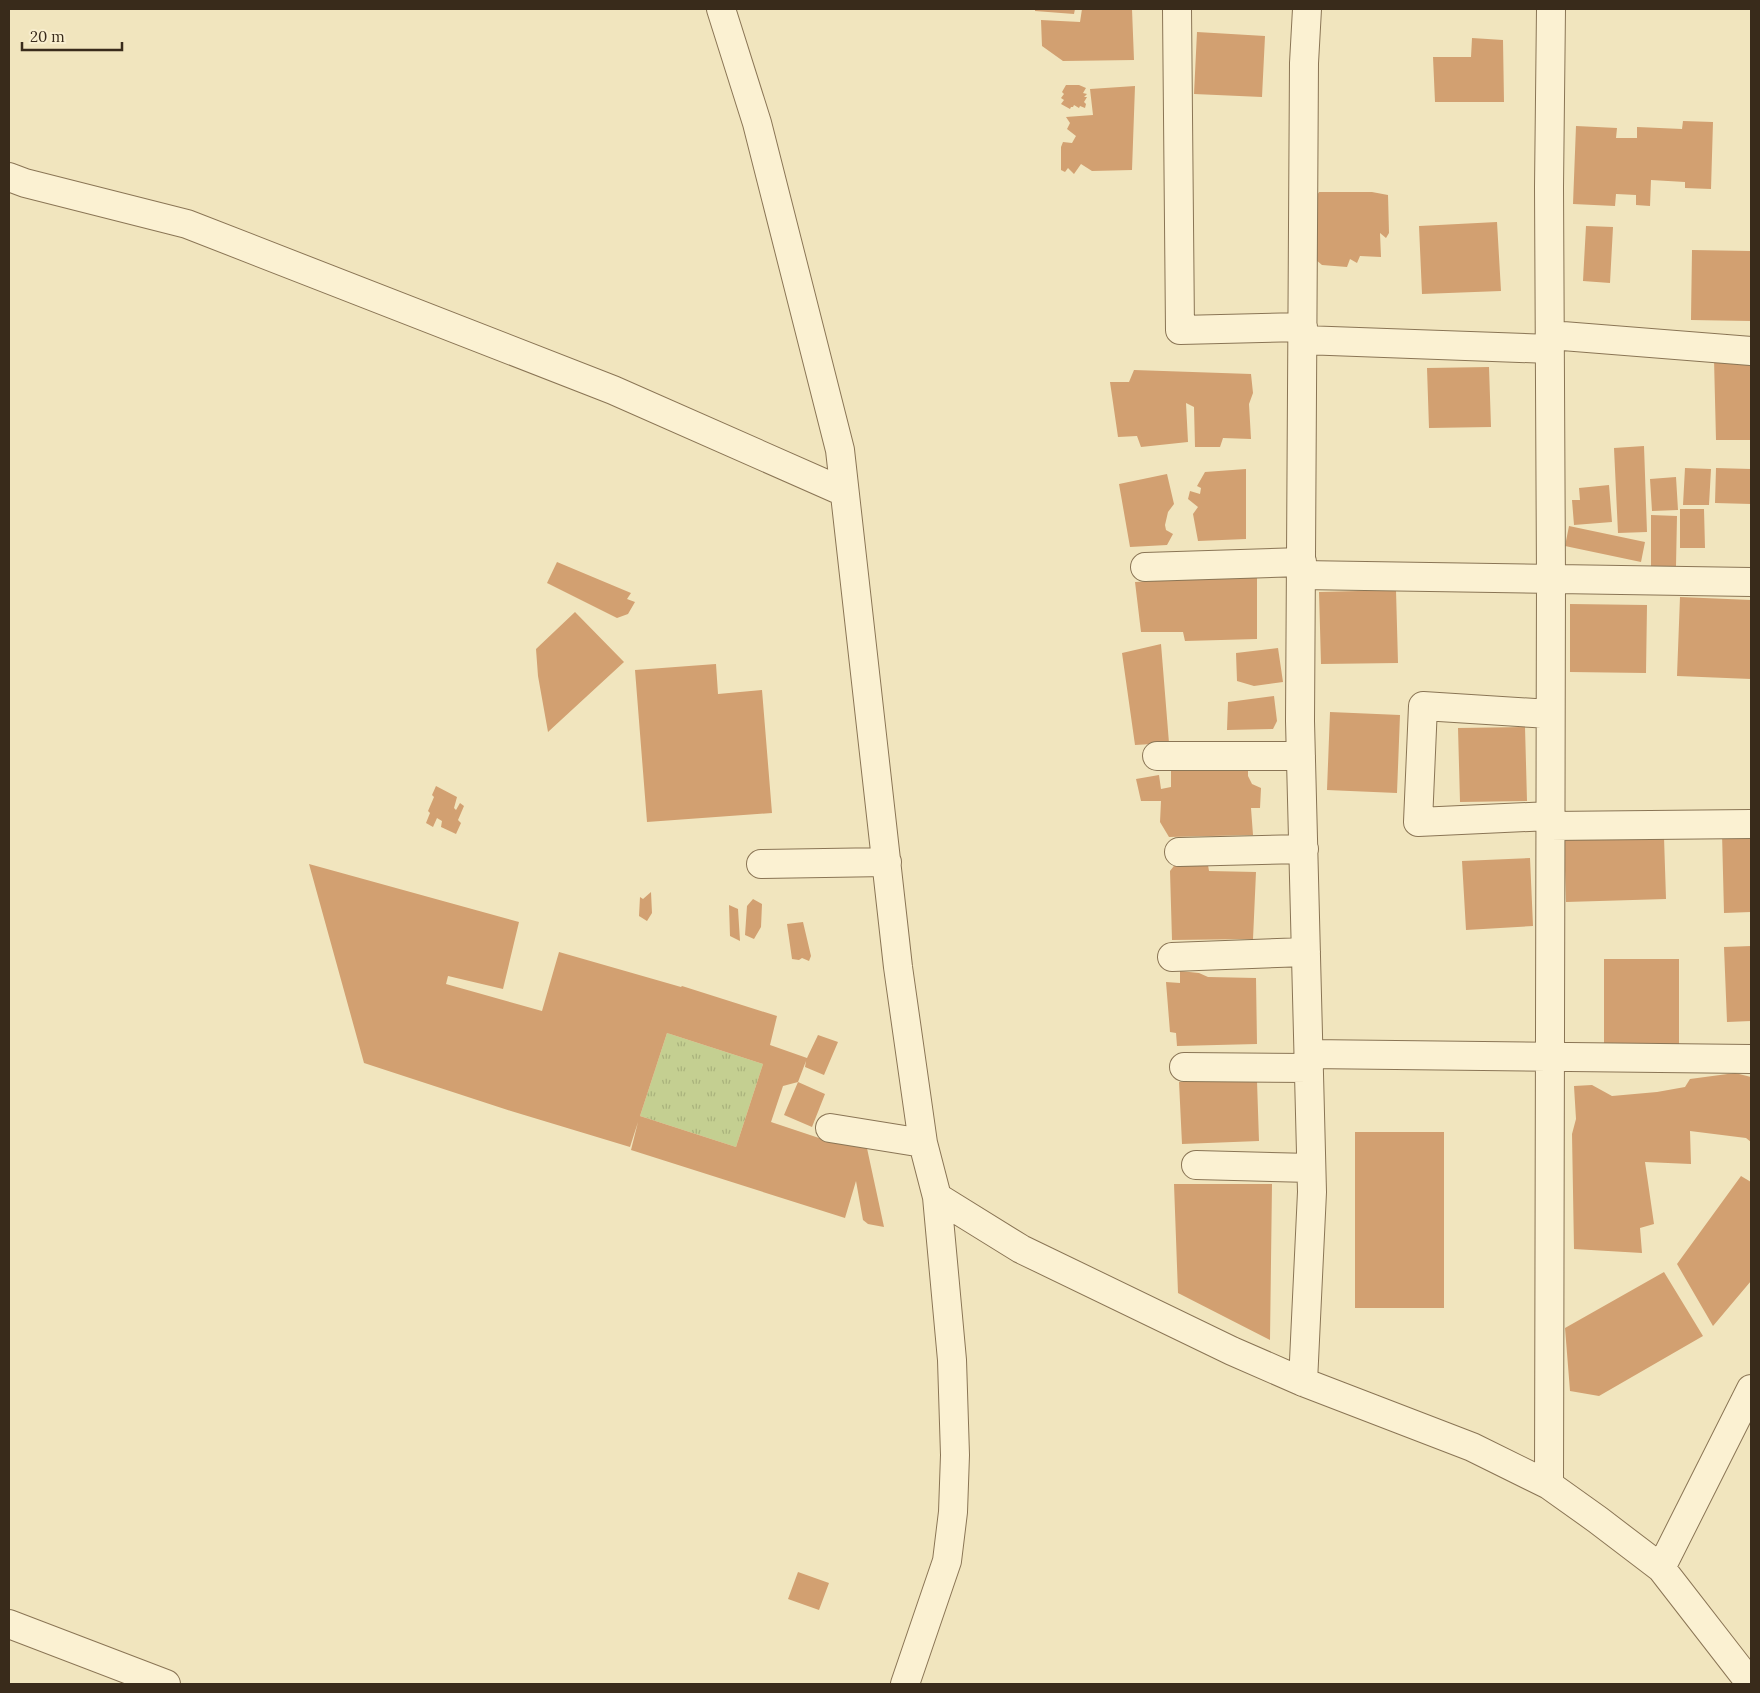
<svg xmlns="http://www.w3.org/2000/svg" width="1760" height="1693" viewBox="0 0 1760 1693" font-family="Lora,serif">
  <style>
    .park { fill: url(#park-tufts) }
    .building { fill: #d2a071; fill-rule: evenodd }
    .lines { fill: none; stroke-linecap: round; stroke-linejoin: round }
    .minor-casing { stroke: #8a7555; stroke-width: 30 }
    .minor { stroke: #fbf1d2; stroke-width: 28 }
  </style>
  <defs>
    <pattern id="park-tufts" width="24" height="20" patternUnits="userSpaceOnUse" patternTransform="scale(1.25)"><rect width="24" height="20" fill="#c4cf91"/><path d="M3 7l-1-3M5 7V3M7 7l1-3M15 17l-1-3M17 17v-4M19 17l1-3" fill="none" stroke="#a9b27c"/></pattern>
  </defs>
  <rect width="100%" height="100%" fill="#f1e5be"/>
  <path class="park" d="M 667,1033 L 763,1064 L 736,1147 L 640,1116 Z"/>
  <path class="building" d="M 1035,9 L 1075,9 L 1074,14 L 1035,11 Z
    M 1082,9 L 1132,9 L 1134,60 L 1063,61 L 1042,46 L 1041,20 L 1080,22 Z
    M 1197,32 L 1265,36 L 1262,97 L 1194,94 Z
    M 1472,38 L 1503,40 L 1504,102 L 1435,102 L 1433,57 L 1471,57 Z
    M 1066,85 L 1079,85 L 1086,88 L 1083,93 L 1087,94 L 1084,97 L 1087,97 L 1084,102 L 1086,104 L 1085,108 L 1080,106 L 1079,108 L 1074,105 L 1073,107 L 1071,107 L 1070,109 L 1061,104 L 1064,100 L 1061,98 L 1064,94 L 1062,92 Z
    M 1135,86 L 1132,170 L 1092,171 L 1081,164 L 1074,174 L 1068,168 L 1065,172 L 1061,170 L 1061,147 L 1063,142 L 1072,143 L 1076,136 L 1067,129 L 1070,123 L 1066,117 L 1093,115 L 1090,89 Z
    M 1683,121 L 1713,122 L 1711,189 L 1685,188 L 1685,182 L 1651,180 L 1650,206 L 1636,205 L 1636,195 L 1616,194 L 1615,206 L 1573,204 L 1576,126 L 1617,128 L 1616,138 L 1637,138 L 1637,127 L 1682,129 Z
    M 1319,192 L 1372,192 L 1388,195 L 1389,233 L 1386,238 L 1380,233 L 1381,257 L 1360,256 L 1357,263 L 1350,259 L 1347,267 L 1322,265 L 1315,259 L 1313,202 Z
    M 1497,222 L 1501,291 L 1422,294 L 1419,226 Z
    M 1586,226 L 1613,227 L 1610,283 L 1583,281 Z
    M 1692,250 L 1751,251 L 1751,321 L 1691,320 Z
    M 1751,358 L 1751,440 L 1716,440 L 1714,359 Z
    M 1489,367 L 1491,427 L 1429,428 L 1427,368 Z
    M 1134,370 L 1251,374 L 1253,393 L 1249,404 L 1251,439 L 1223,438 L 1220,447 L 1195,447 L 1194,407 L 1186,403 L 1188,442 L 1141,447 L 1137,436 L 1118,437 L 1110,382 L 1129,382 Z
    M 1644,446 L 1647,532 L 1618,533 L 1614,448 Z
    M 1685,468 L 1711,469 L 1709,505 L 1683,505 Z
    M 1716,468 L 1751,469 L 1751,504 L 1715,503 Z
    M 1246,469 L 1246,539 L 1198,541 L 1193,514 L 1198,507 L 1188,499 L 1190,491 L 1200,494 L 1201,488 L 1197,486 L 1205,472 Z
    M 1167,474 L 1174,504 L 1168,512 L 1165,525 L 1166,530 L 1173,534 L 1167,545 L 1130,547 L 1119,484 Z
    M 1676,477 L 1678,510 L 1652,511 L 1650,479 Z
    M 1609,485 L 1612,522 L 1574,525 L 1572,500 L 1580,500 L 1579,488 Z
    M 1680,509 L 1704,509 L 1705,548 L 1680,548 Z
    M 1651,515 L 1677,516 L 1676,566 L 1651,566 Z
    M 1569,526 L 1645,542 L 1641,562 L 1565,546 Z
    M 557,562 L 631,593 L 627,599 L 635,602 L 628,614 L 617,618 L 547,583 Z
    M 1257,576 L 1257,639 L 1185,641 L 1183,632 L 1141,632 L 1135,582 Z
    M 1396,590 L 1398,663 L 1321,664 L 1319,592 Z
    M 1680,597 L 1751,600 L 1751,679 L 1677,676 Z
    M 1570,604 L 1647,605 L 1646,673 L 1570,672 Z
    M 575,612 L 624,662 L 548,732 L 538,676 L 536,649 Z
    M 1161,644 L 1169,743 L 1135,745 L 1122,653 Z
    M 1278,648 L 1283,682 L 1254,686 L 1237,681 L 1236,653 Z
    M 716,664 L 718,694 L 762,690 L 772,813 L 647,822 L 635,670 Z
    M 1274,696 L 1277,721 L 1273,729 L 1227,730 L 1228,702 Z
    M 1330,712 L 1400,715 L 1397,793 L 1327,790 Z
    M 1525,727 L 1527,801 L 1460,802 L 1458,728 Z
    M 1171,766 L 1248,769 L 1248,776 L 1252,784 L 1261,788 L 1260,808 L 1251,808 L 1253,835 L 1169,837 L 1160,822 L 1161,801 L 1141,801 L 1136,779 L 1159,775 L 1161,789 L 1171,787 Z
    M 436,786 L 457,797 L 454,808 L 456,810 L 460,803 L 464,806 L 458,820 L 461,823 L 456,834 L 441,827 L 442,821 L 437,818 L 433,827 L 426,823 L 430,813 L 428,811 L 434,797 L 432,795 Z
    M 1722,833 L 1751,833 L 1751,912 L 1724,913 Z
    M 1664,837 L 1666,899 L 1566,902 L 1564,839 Z
    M 1180,858 L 1189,866 L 1208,865 L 1209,871 L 1256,872 L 1253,939 L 1172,940 L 1170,871 Z
    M 1530,858 L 1533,926 L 1466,930 L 1462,861 Z
    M 309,864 L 519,922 L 503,989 L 448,976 L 446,984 L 542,1011 L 559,952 L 681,987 L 682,986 L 777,1016 L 770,1045 L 807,1058 L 818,1035 L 838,1042 L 824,1075 L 805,1067 L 806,1061 L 798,1082 L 783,1086 L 771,1122 L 828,1141 L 853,1146 L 865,1139 L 884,1227 L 868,1224 L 863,1220 L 856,1181 L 845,1218 L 631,1150 L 638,1122 L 630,1147 L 511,1111 L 364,1063 ZM 667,1033 L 763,1064 L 736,1147 L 640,1116 Z
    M 651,892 L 652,913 L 647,921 L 639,916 L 640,897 L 643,899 Z
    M 753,899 L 762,904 L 761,927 L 754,939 L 745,935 L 747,906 Z
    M 729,905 L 738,909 L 740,941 L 730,936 Z
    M 803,922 L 811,956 L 809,961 L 802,958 L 799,960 L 792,959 L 787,924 Z
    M 1751,946 L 1751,1021 L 1727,1022 L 1724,947 Z
    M 1604,959 L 1679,959 L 1679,1044 L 1604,1044 Z
    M 1180,971 L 1199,973 L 1208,977 L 1256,978 L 1257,1044 L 1177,1046 L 1176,1033 L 1170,1032 L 1166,982 L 1180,983 Z
    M 1735,1073 L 1751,1077 L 1751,1142 L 1746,1138 L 1690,1131 L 1691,1164 L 1645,1162 L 1654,1224 L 1640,1228 L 1642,1253 L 1574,1249 L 1572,1134 L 1576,1119 L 1574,1086 L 1592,1085 L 1612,1096 L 1657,1092 L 1685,1087 L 1690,1079 Z
    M 1257,1081 L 1259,1141 L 1182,1144 L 1179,1082 Z
    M 798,1082 L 825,1094 L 812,1127 L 784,1115 Z
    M 1355,1132 L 1444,1132 L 1444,1308 L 1355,1308 Z
    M 1741,1176 L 1751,1182 L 1751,1281 L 1713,1326 L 1677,1264 Z
    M 1174,1184 L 1272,1184 L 1270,1340 L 1178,1293 Z
    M 1664,1272 L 1703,1336 L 1599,1396 L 1570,1391 L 1565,1328 Z
    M 798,1572 L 829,1583 L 819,1610 L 788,1599 Z"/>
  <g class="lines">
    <g class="minor-casing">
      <path id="minor" d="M 721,9 L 757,123 L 840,450 L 898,967 L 923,1143 L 937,1197 L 952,1360 L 955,1455 L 953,1512 L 947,1561 L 905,1684
        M 1177,9 L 1180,330 L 1303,327
        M 9,177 L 25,183 L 187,224 L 613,390 L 844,492
        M 1550,335 L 1751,351
        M 1303,340 L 1550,349
        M 1145,567 L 1302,562
        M 1301,575 L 1751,582
        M 1157,756 L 1301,756
        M 1550,816 L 1418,822 L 1423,706 L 1550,714
        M 1550,826 L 1751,824
        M 1179,852 L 1304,849
        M 761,864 L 887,862
        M 1172,957 L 1306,952
        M 1309,1054 L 1751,1059
        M 1184,1067 L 1309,1068
        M 830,1128 L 923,1143
        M 1196,1165 L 1311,1168
        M 937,1197 L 1021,1249 L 1232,1351 L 1303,1382 L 1472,1447 L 1549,1485 L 1598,1520 L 1661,1568 L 1751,1684
        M 1303,1382 L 1312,1192 L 1300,721 L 1304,63 L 1307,9
        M 1549,1485 L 1551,579 L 1549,187 L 1551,9
        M 1661,1568 L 1751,1389
        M 9,1624 L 166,1684"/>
    </g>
    <use href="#minor" class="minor"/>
  </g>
  <rect width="1760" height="1693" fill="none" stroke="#392b1b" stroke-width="20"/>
  <path d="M22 42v8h100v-8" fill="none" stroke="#392b1b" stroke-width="2.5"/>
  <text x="30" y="42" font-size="15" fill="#392b1b" stroke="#f8eece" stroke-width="4" paint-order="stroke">20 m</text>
</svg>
